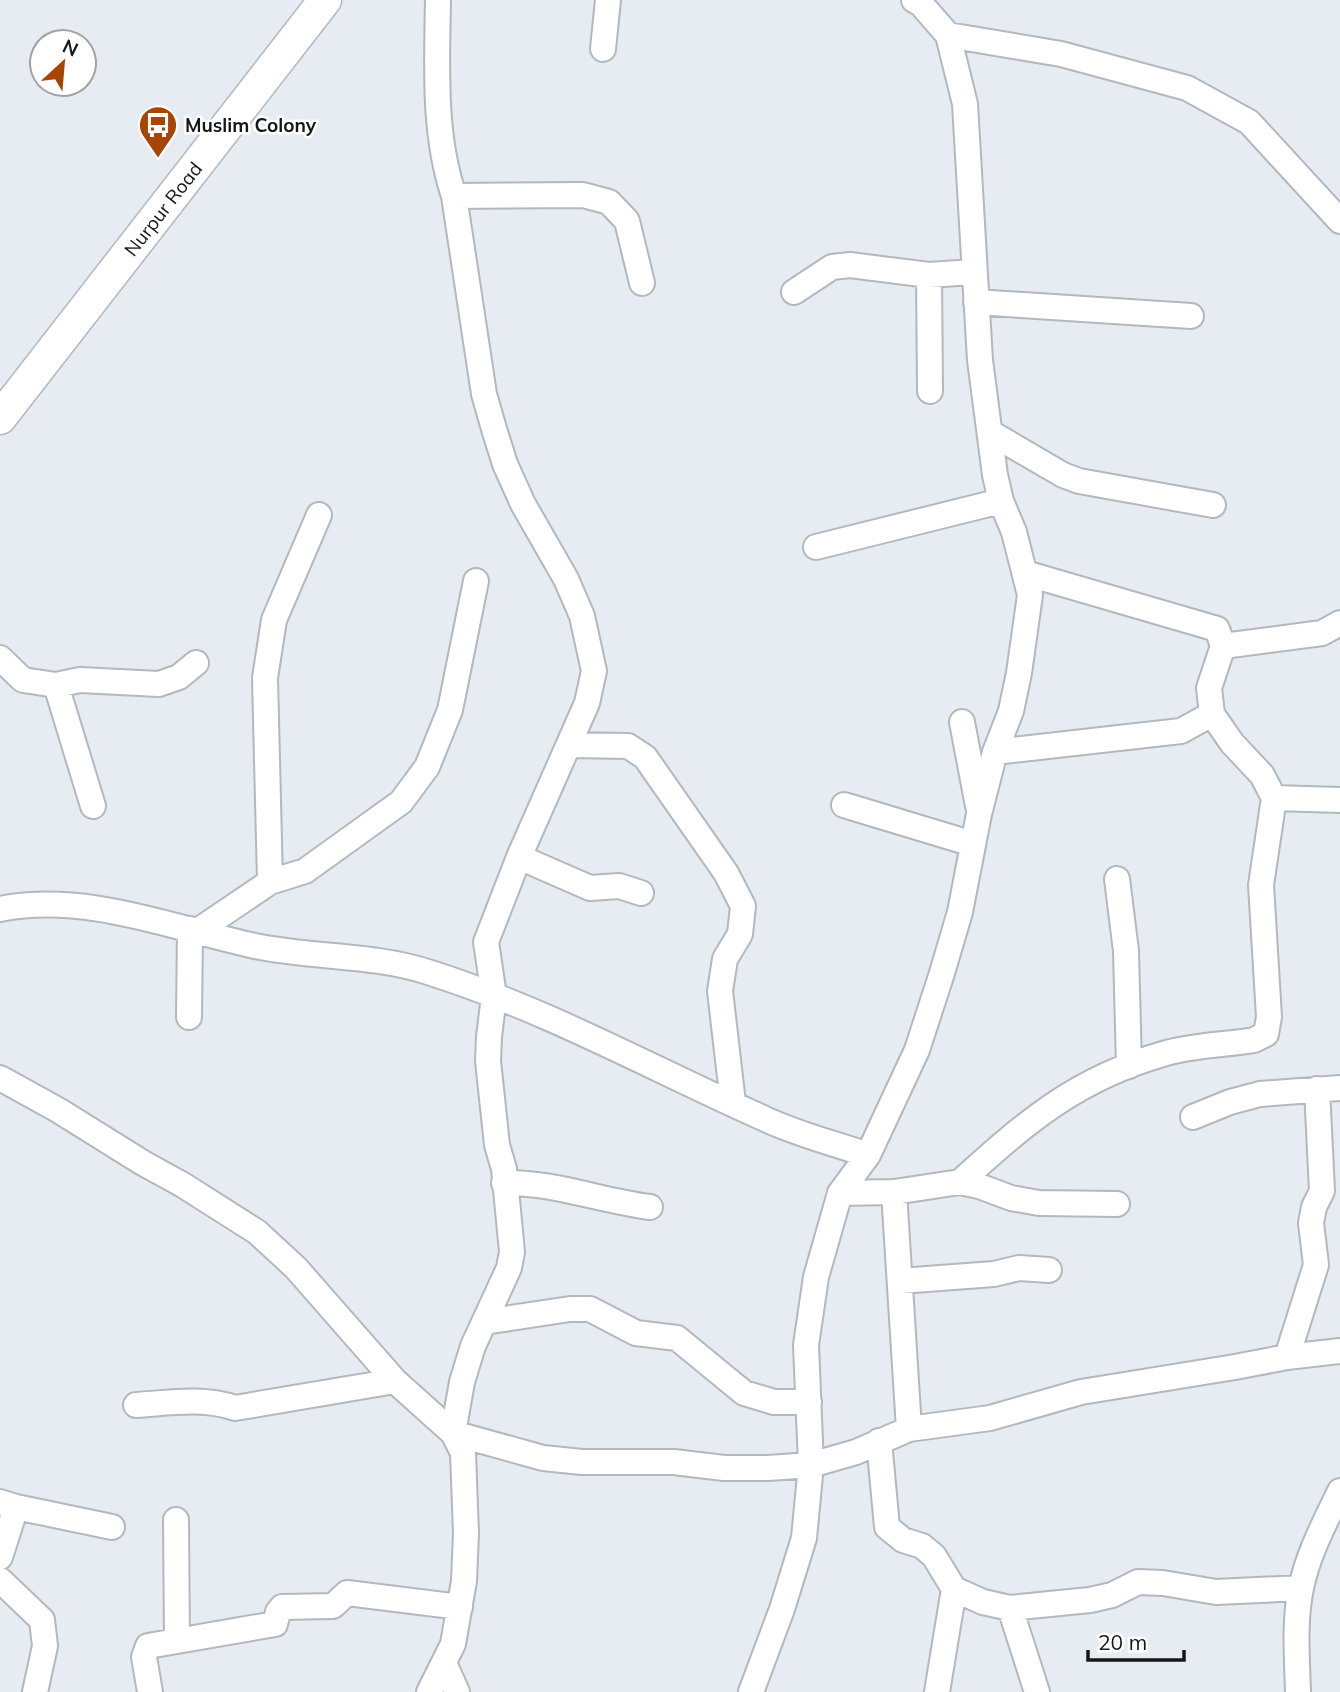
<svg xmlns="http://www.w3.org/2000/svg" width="1340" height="1692" viewBox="0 0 1340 1692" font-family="Mulish,sans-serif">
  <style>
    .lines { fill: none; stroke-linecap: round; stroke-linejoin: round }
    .minor-casing { stroke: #b3b8bf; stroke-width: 28 }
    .tertiary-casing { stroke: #b3b8bf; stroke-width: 35 }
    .minor { stroke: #fff; stroke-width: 24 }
    .tertiary { stroke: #fff; stroke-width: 32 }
    .labels { text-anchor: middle; stroke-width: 5; stroke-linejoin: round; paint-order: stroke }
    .poi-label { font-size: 19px; font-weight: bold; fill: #151719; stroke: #fff; text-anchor: start }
    .street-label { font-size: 19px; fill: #151719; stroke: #fff }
  </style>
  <rect width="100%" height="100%" fill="#e7ecf3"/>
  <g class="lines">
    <g class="minor-casing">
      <path id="minor" d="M 438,0 C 437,65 433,134 454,196 L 484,394 L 494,429 L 505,464 L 523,504 L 566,579 L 582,616 L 594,671 L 587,703 L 519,857 L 486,942 L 494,996 L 489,1037 L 488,1061 L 497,1145 L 504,1169 L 512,1252 L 509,1268 L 473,1346 L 462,1382 L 453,1433 L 543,1458 L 582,1462 L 674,1462 L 724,1468 L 768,1468 L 811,1465 L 856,1452 L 909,1429 L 990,1418 L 1081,1392 L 1235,1367 L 1287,1357 L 1340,1351
        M 948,35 L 1061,54 L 1187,88 L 1249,122 L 1340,221
        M 603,49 L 608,0
        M 454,196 L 583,195 L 609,202 L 627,221 L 642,283
        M 929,275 L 930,391
        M 794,292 L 832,267 L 850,265 L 929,275 L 973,272
        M 976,302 L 1191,316
        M 991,433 L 1063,475 L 1079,481 L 1213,505
        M 816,547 L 1001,501
        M 1223,646 L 1322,633 L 1340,623
        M 0,658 L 23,680 L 56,685 L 80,680 L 159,684 L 179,677 L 196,663
        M 56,685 L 93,806
        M 962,722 L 978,806
        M 570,745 L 628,746 L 645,757 L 726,873 L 743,906 L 740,934 L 725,959 L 720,991 L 733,1103
        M 995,752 L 1181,731 L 1212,714
        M 1274,798 L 1340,800
        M 844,805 L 973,844
        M 519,857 L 590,888 L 619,886 L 641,893
        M 1117,879 L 1126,951 L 1129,1066
        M 270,882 L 265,678 L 274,620 L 319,515
        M 0,909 C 87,892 172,928 255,946 C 312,958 372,954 428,972 C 545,1009 651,1068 763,1118 C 796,1134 833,1143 868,1155
        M 199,930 L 270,882 L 305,871 L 401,802 L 427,767 L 450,710 L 476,581
        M 189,1017 L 190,929
        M 0,1078 L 58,1110 L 143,1163 L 183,1185 L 257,1232 L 296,1268 L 395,1381 L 453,1433 L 463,1453 L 466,1533 L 464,1581 L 453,1644 L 429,1692
        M 1193,1117 L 1230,1102 L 1260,1094 L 1340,1088
        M 960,1182 C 1026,1122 1076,1079 1163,1054 C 1192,1045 1225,1045 1254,1040 L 1266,1034 L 1269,1017 L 1261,885 L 1274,798 L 1262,775 L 1232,743 L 1212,714 L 1209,688 L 1223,646 L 1217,629 L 1025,573
        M 504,1183 C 554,1182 601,1201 650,1207
        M 894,1192 L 909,1429
        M 840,1193 L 894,1192 L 960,1182 L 979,1186 L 1011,1198 L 1039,1203 L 1117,1204
        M 900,1281 L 994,1274 L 1019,1268 L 1049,1270
        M 484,1322 L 570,1309 L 590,1309 L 636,1333 L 677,1338 L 744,1393 L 774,1402 L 809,1402
        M 1287,1357 L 1316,1265 L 1311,1223 L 1314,1207 L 1322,1191 L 1317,1089
        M 136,1405 C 169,1403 203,1397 235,1408 L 395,1381
        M 879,1441 L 887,1527 L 903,1540 L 922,1546 L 934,1556 L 954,1589 L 983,1602 L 1010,1608 L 1090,1600 L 1112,1595 L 1138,1582 L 1163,1583 L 1216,1592 L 1301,1588
        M 0,1502 L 16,1507 L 112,1527
        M 176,1520 L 177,1641
        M 0,1557 L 16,1507
        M 0,1580 L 42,1620 L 45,1646 L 35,1692
        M 1010,1608 L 1037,1692
        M 444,1663 L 457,1692
        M 150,1692 L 144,1657 L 148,1646 L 275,1624 L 278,1612 L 282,1607 L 333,1606 L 347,1593 L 460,1607
        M 751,1692 L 782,1609 L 804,1538 L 811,1465 L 806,1345 L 816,1277 L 840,1193 L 868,1155 L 917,1050 L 942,973 L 960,912 L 979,814 L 995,752 L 1011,711 L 1019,673 L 1030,595 L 1014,532 L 1001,501 L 995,475 L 980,360 L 965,104 L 948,35 L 921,4 L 914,0
        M 937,1692 L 954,1589
        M 1298,1692 C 1297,1658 1294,1621 1301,1588 C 1308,1554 1325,1522 1340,1491"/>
    </g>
    <g class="tertiary-casing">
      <path id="tertiary" d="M 0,418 L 325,0"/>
    </g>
    <use href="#minor" class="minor"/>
    <use href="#tertiary" class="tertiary"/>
  </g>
  <defs>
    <g id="bus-pin" transform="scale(2.0125)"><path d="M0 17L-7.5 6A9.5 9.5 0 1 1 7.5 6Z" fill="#a74604" stroke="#fff"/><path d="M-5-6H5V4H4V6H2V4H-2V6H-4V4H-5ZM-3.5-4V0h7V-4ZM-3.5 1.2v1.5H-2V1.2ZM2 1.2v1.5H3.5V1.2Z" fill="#fff"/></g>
  </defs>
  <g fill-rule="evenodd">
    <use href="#bus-pin" x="158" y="125"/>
  </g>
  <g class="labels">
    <g class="poi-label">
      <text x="185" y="132">Muslim Colony</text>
    </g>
    <g class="street-label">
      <text transform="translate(163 209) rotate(-52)" y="7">Nurpur Road</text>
    </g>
  </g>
  <g transform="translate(63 63) rotate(26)"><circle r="33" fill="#ffffff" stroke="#a1a2a3" stroke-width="2"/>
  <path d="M0-5L12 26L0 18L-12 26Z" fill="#a74604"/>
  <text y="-10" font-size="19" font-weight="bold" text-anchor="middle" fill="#151719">N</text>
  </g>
  <path d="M1088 1650v10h96v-10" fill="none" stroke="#151719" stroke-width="3.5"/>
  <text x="1098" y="1650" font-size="21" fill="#151719" stroke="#ffffff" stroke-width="5" paint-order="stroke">20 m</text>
</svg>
